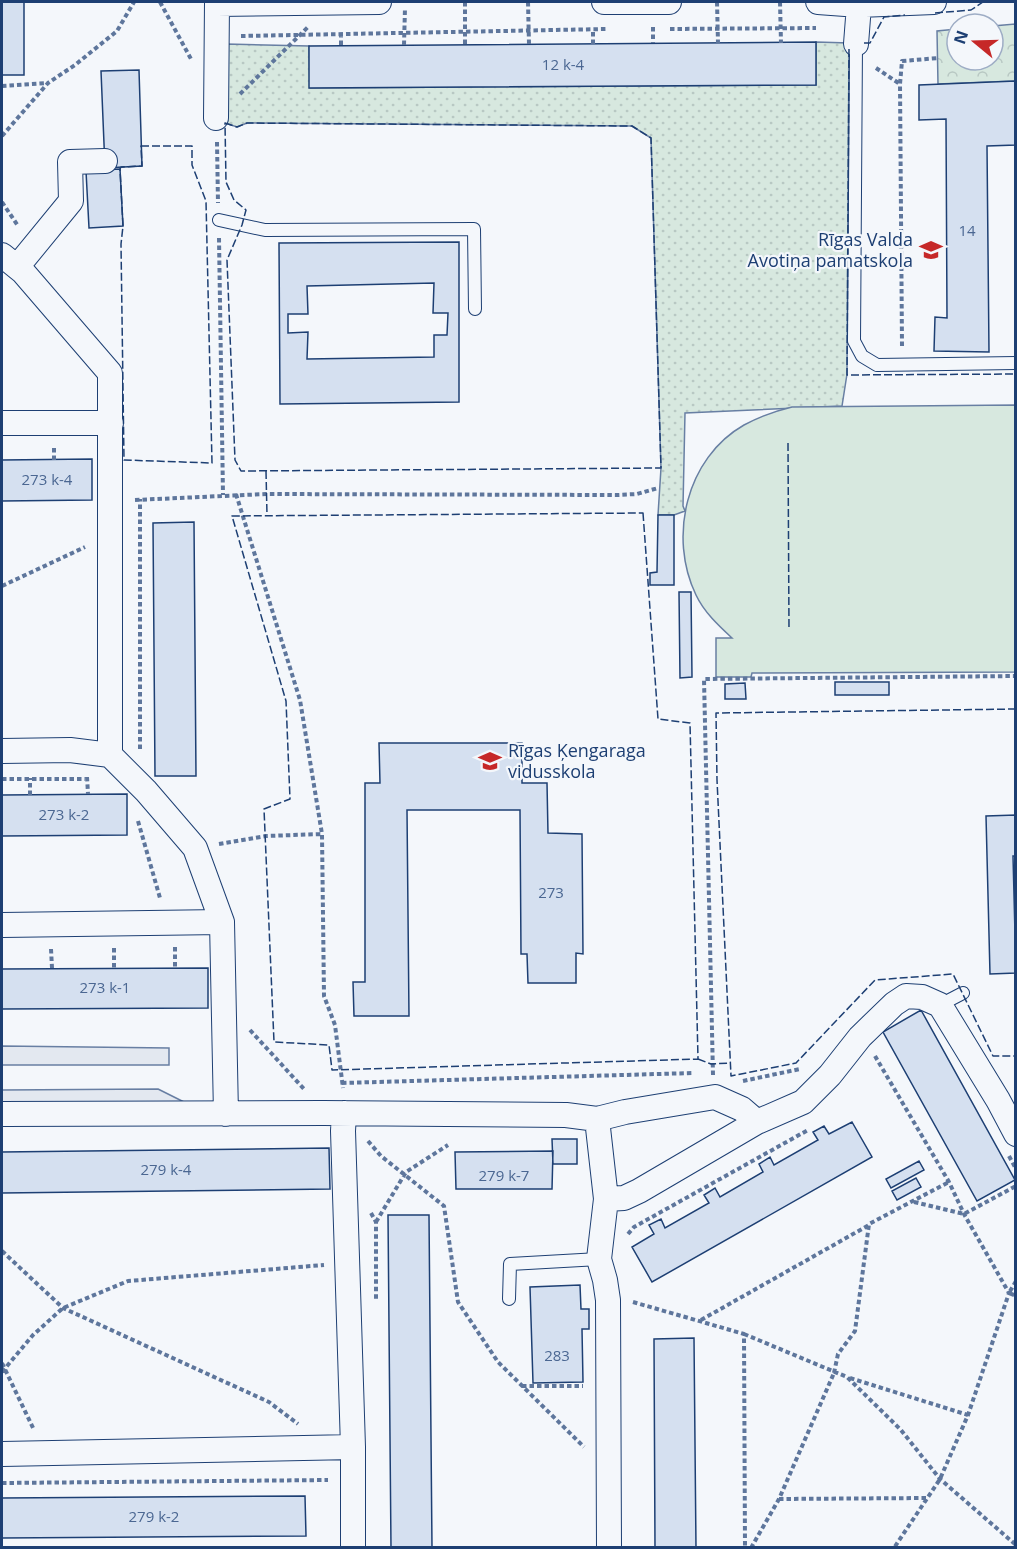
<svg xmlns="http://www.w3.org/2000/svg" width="1017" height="1549" viewBox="0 0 1017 1549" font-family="'Open Sans',sans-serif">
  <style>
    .grass { fill: url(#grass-dots); stroke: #687fa3; stroke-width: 1.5 }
    .forest { fill: url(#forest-crowns); stroke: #687fa3; stroke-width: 1.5 }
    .pitch { fill: #d7e8df; stroke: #687fa3; stroke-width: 1.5 }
    .parking { fill: #e3e8f0; stroke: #687fa3; stroke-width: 1.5 }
    .building { fill: #d5e0f0; stroke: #1d3f73; stroke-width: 1.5; fill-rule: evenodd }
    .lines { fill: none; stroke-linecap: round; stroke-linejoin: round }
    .service-casing { stroke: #1d3f73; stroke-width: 14 }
    .minor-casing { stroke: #1d3f73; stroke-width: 26 }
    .path { stroke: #5e769c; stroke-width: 4; stroke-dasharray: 4.5 3; stroke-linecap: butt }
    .service { stroke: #f4f7fb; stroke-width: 12 }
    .minor { stroke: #f4f7fb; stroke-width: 24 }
    .fence { stroke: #1d3f73; stroke-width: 1.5; stroke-dasharray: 8 3; stroke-linecap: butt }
    .labels { text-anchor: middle; stroke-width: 4.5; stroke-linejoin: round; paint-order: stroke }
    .number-label { font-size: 15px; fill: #4b6792 }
    .poi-label { font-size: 18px; fill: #1d3f73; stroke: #f4f7fb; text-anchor: end }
  </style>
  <defs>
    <pattern id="grass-dots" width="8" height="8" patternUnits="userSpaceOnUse" patternTransform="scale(1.5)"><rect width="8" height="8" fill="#d7e8df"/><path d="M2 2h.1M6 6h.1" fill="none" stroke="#b8c8c3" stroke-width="1.8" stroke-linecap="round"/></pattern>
    <pattern id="forest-crowns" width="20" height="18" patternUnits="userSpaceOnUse" patternTransform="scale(1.5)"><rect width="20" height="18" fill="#d7e8df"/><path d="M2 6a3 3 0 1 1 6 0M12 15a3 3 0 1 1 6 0" fill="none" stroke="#b8c8c3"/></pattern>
  </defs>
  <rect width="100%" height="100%" fill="#f4f7fb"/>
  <path class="grass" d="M 816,42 L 849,43 L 847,374 L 842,406 L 685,413 L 683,506 L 685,511 L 674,515 L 658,515 L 661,468 L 651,138 L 632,126 L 247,123 L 237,127 L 225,123 L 227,44 L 309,46 L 310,88 L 816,85 Z"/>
  <path class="forest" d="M 1015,24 L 1015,81 L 938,84 L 937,31 L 957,29 L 957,60 L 993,60 L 993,26 Z"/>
  <path class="pitch" d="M 1015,405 L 1015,672 L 752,673 L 751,677 L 716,677 L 716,638 L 732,638 C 718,625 704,612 696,595 C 668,537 686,458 744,425 C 759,417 775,411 792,407 Z"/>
  <path class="parking" d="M 2,1046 L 169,1048 L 169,1065 L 2,1065 Z
    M 158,1089 L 192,1106 L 2,1106 L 2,1090 Z"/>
  <path class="building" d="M 2,2 L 24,2 L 24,75 L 2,75 Z
    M 816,42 L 816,85 L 309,88 L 309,46 Z
    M 139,70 L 142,166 L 105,168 L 101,71 Z
    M 1016,81 L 1016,145 L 987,146 L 989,352 L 934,351 L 935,317 L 947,318 L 946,119 L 919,120 L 919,85 Z
    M 120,169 L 123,226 L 89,228 L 86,171 Z
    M 459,242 L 459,402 L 280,404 L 279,243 ZM 434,283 L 433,313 L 448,313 L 447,335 L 434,335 L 434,357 L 307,359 L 308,332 L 288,333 L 288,314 L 308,314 L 307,286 Z
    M 92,459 L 92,500 L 2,501 L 2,460 Z
    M 658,515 L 674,515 L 674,585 L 650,585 L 650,573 L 657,572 Z
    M 194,522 L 196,776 L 155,776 L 153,523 Z
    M 679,592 L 691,592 L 692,677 L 680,678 Z
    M 835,682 L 889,682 L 889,695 L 835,695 Z
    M 745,683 L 746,699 L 725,699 L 725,684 Z
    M 379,743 L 522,743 L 522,783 L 547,783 L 548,833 L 582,834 L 583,954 L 576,953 L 576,983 L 528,983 L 527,954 L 521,954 L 520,810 L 407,810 L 409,1016 L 354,1016 L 353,982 L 365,982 L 365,783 L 380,783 Z
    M 127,794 L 127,835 L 2,836 L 2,795 Z
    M 1016,815 L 1016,856 L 1013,856 L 1016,973 L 990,974 L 986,816 Z
    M 208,968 L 208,1008 L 2,1009 L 2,969 Z
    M 921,1010 L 1015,1180 L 977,1201 L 883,1032 Z
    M 852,1122 L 872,1157 L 652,1282 L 632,1247 L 654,1234 L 649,1225 L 661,1219 L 665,1228 L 709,1203 L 704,1195 L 715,1188 L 720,1197 L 763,1172 L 759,1164 L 770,1157 L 774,1165 L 818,1140 L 813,1132 L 824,1126 L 829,1134 Z
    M 552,1139 L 577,1139 L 577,1164 L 553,1164 Z
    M 329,1148 L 330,1189 L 2,1193 L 2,1152 Z
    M 553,1151 L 552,1189 L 456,1189 L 455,1152 Z
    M 919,1161 L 924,1170 L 891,1188 L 886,1179 Z
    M 916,1178 L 921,1187 L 897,1200 L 892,1191 Z
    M 388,1215 L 429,1215 L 432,1548 L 391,1548 Z
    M 580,1285 L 581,1309 L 589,1309 L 589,1329 L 582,1329 L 583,1382 L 533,1383 L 530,1287 Z
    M 694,1338 L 696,1548 L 655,1548 L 654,1339 Z
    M 305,1496 L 306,1536 L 2,1538 L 2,1498 Z"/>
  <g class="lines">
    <g class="service-casing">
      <path id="service" d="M 856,44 L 854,341 L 862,356 L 877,365 L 1016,363
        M 219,220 L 265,230 L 474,229 L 475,309
        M 940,1005 L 963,993
        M 509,1299 L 510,1264 L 599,1259"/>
    </g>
    <g class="minor-casing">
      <path id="minor" d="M 604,2 L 669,2
        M 818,2 L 859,5 L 934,2
        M 217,4 L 379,2
        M 856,44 L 859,5
        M 216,118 L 217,2
        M 2,255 L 23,272 L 110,373 L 110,755
        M 17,267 L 71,201 L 70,162 L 105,161
        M 2,423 L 111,423
        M 2,751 L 70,750 L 110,755 L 146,791 L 195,848 L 222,922 L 226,1114
        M 2,925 L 222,922
        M 344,1113 L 343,1131 L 353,1447
        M 2,1114 L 323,1113 L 566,1115 L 597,1119 L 625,1112 L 715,1097 L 742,1109 L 757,1122
        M 597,1119 L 606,1199 L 599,1259 L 605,1280 L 608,1300 L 609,1548
        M 606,1199 L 624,1198 L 639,1191 L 757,1122 L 803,1102 L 830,1075 L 860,1037 L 894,1004 L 906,996 L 922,997 L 940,1005 L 998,1100 L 1016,1134
        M 2,1454 L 353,1447 L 353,1548"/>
    </g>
    <path class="path" d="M 160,2 L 191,59
      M 465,2 L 465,45
      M 528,2 L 529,44
      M 717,2 L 718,43
      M 780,2 L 781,43
      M 653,27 L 653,43
      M 670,29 L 816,28
      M 241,36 L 606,29
      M 593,44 L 593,29
      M 341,45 L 341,33
      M 404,45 L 405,8
      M 876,68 L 900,84
      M 2,86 L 48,83
      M 240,94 L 308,27
      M 2,136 L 48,83 L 75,65 L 117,31 L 134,2
      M 217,142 L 218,203
      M 2,202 L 18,226
      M 219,238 L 223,495
      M 902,346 L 900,84 L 902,61 L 938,58
      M 54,448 L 54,460
      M 236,494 L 300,700 L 322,834 L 324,996 L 335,1025 L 343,1088
      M 135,500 L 266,494 L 617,495 L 637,494 L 658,488
      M 2,586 L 85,547
      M 140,749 L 140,499
      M 87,777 L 88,794
      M 2,779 L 85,779
      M 30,795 L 30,778
      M 138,821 L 160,898
      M 219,844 L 266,836 L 322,834
      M 175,947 L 175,968
      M 114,948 L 114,968
      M 51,949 L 52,968
      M 250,1030 L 304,1089
      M 875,1056 L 949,1182 L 964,1214 L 1009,1293 L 968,1415 L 940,1479 L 894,1548
      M 713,1075 L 704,679 L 1016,676
      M 743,1081 L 800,1069
      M 342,1083 L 693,1073
      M 368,1141 L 381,1156 L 444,1206 L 458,1302 L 498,1362 L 584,1447
      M 1009,1156 L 1016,1169
      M 914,1202 L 964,1214 L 1016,1186
      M 371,1213 L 376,1222 L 376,1301
      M 376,1222 L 406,1172 L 448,1145
      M 628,1234 L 634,1227 L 808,1130
      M 2,1251 L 63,1308 L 269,1402 L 298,1424
      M 1016,1281 L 1009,1293 L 1016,1296
      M 633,1302 L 744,1334 L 745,1548
      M 701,1320 L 869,1225
      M 744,1334 L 847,1377 L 901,1430 L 940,1479 L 1016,1545
      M 2,1363 L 34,1430
      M 2,1372 L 33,1335 L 63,1308 L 128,1281 L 324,1265
      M 834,1373 L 838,1354 L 855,1331 L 869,1224 L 949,1182
      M 850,1378 L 968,1415
      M 522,1386 L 583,1386
      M 2,1483 L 328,1480
      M 779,1499 L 927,1498
      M 751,1548 L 779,1499 L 834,1373"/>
    <use href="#service" class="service"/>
    <use href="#minor" class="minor"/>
    <path class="fence" d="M 935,13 L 971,10 L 983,2
      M 864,43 L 870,43 L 884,17 L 905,15
      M 849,49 L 847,375 L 1016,374
      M 225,123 L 237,127 L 247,123 L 632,126 L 651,138 L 661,468 L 241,471 L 235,460 L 227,260 L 242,225 L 246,210 L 234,200 L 226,182 Z
      M 141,146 L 192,146 L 192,165 L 206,201 L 212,463 L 124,460 L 121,244 L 123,226 L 120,169 L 121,167 L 142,166 Z
      M 788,443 L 789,629
      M 266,471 L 267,515
      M 643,513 L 658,719 L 690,723 L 698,1059 L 332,1070 L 329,1045 L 274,1042 L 264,809 L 290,799 L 286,701 L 232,516 Z
      M 1016,709 L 716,713 L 717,780 L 731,1076 L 796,1063 L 875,980 L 953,974 L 993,1056 L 1016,1056
      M 698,1059 L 711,1064 L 730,1063"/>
  </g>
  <defs>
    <g id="school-bare" transform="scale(1.8)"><path d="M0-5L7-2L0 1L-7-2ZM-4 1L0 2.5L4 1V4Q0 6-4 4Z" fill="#c62828" stroke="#f4f7fb" stroke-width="2.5" paint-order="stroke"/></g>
  </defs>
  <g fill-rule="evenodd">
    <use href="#school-bare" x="931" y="250"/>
    <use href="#school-bare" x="490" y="761"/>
  </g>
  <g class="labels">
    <g class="number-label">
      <text x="563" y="70">12 k-4</text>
      <text x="967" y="236">14</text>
      <text x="47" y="485">273 k-4</text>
      <text x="64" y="820">273 k-2</text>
      <text x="551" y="898">273</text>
      <text x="105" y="993">273 k-1</text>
      <text x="166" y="1175">279 k-4</text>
      <text x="504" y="1181">279 k-7</text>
      <text x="557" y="1361">283</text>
      <text x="154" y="1522">279 k-2</text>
    </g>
    <g class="poi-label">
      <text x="913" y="246">Rīgas Valda<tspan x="913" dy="21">Avotiņa pamatskola</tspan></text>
      <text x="508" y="757" text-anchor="start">Rīgas Ķengaraga<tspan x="508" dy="21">vidusskola</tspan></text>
    </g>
  </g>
  <rect width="1017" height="1549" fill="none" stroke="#1d3f73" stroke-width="6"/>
  <g transform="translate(975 42) rotate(289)"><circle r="28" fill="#f4f7fb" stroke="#9eadc5" stroke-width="1.5"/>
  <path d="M0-4.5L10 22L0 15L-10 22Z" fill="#c62828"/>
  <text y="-9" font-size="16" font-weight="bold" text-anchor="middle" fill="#1d3f73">N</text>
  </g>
</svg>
